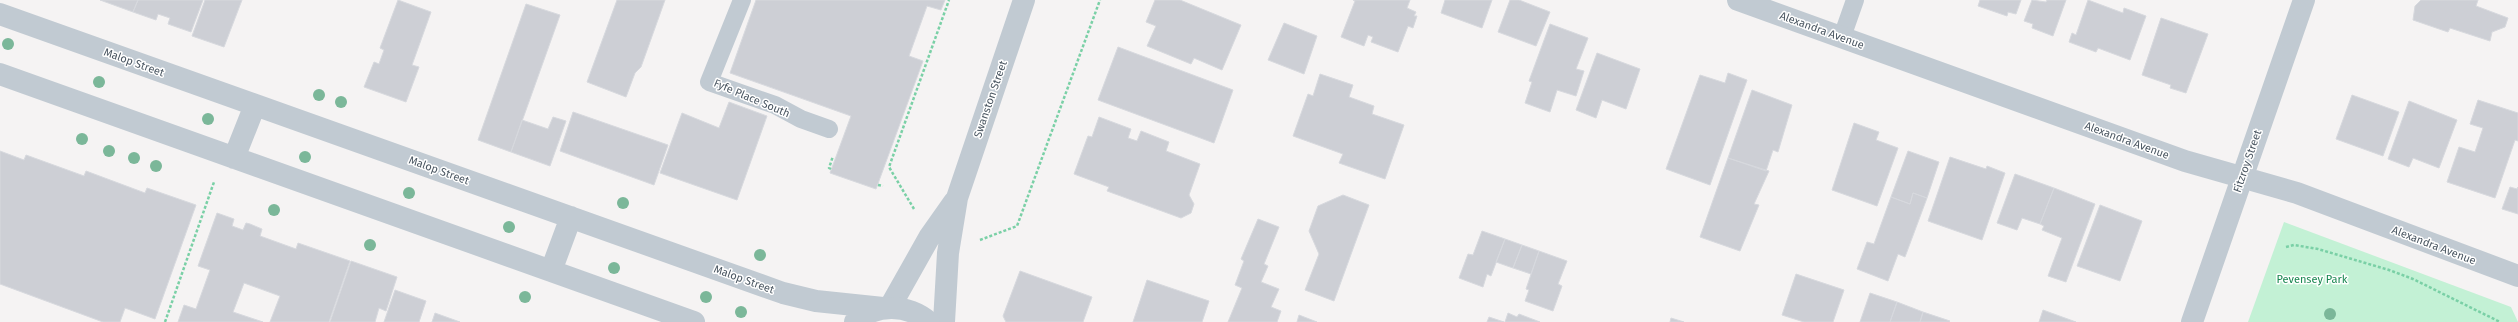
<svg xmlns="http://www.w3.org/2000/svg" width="2518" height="322" viewBox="0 0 2518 322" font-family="'Fira Sans',sans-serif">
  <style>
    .green { fill: #c3f1d5 }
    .building { fill: #cdcfd5; stroke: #d7d9de }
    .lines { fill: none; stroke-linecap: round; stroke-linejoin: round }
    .path { stroke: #7ad0a6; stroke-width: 2.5; stroke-dasharray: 3 2; stroke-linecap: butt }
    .service { stroke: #c1cad2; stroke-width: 18 }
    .minor { stroke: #c1cad2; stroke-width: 22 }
    .tertiary { stroke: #c1cad2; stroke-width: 22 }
    .tree { fill: #7bb799 }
    .labels { text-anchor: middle; stroke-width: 3; stroke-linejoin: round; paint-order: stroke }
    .street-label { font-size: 11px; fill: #4a5661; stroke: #fff }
    .park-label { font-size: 11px; fill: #17864f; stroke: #fff }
  </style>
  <rect width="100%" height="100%" fill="#f5f3f3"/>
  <path class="green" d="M 2284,222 L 2511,307 L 2518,322 L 2248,322 Z"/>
  <path class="building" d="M 100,0 L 138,0 L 133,12 Z
    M 138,0 L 203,0 L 191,32 L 168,24 L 170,18 L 158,14 L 156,20 L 133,12 Z
    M 205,0 L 242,0 L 224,47 L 192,36 Z
    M 398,0 L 431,12 L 412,65 L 419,67 L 406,102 L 364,87 L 374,62 L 379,64 L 384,50 L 380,48 Z
    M 617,0 L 665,0 L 641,67 L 635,73 L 626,97 L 587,82 Z
    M 756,0 L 945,0 L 941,10 L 927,6 L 909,56 L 923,61 L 876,189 L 830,173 L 851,116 L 730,73 Z
    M 1155,0 L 1180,0 L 1241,25 L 1222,70 L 1194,58 L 1191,64 L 1147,46 L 1156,26 L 1146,22 Z
    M 1353,0 L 1410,0 L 1407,8 L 1416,12 L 1414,16 L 1417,16 L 1413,28 L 1408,26 L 1398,52 L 1371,42 L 1373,37 L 1368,35 L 1364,46 L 1341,37 L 1355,1 Z
    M 1445,0 L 1492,0 L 1482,28 L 1441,13 Z
    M 1510,0 L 1519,0 L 1550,12 L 1536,46 L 1498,32 Z
    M 1980,0 L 2021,0 L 2016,14 L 2008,12 L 2007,16 L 1978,6 Z
    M 2032,0 L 2046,2 L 2047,0 L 2066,0 L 2053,36 L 2032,28 L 2033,24 L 2024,21 Z
    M 2088,0 L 2123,13 L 2124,8 L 2146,16 L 2130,60 L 2098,48 L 2096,52 L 2069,42 L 2072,33 L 2076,35 Z
    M 2421,0 L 2478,0 L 2476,6 L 2508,18 L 2505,27 L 2492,32 L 2490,41 L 2450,28 L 2448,32 L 2413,20 L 2415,6 Z
    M 526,4 L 560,15 L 511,152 L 478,140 Z
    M 2161,18 L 2208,34 L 2186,93 L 2170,88 L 2171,85 L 2142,75 Z
    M 1284,23 L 1317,36 L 1304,74 L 1268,60 Z
    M 1550,24 L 1588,38 L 1576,69 L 1584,71 L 1576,96 L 1557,90 L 1550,112 L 1525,103 L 1532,82 L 1529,81 Z
    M 1118,47 L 1233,90 L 1214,143 L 1098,100 Z
    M 1597,53 L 1640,69 L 1626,109 L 1602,100 L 1596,118 L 1576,110 Z
    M 1728,73 L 1747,80 L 1710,185 L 1666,169 L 1700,75 L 1725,83 Z
    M 1320,74 L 1353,85 L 1349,97 L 1374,106 L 1372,114 L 1404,125 L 1385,179 L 1339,163 L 1343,154 L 1293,136 L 1308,94 L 1313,96 Z
    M 1752,90 L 1792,105 L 1778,152 L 1773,150 L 1766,171 L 1728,158 Z
    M 2352,95 L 2399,112 L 2383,156 L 2336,139 Z
    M 2478,100 L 2518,113 L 2518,141 L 2515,140 L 2495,198 L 2447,182 L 2459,147 L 2475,152 L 2483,128 L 2470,124 Z
    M 2409,101 L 2457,120 L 2439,168 L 2413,158 L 2409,167 L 2388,159 Z
    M 729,102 L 767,116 L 737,200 L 660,173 L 682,113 L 719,128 Z
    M 573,112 L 668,145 L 654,185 L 560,151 Z
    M 553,117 L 566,121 L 550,166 L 511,152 L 522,120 L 548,129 Z
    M 1099,117 L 1131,129 L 1128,138 L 1137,141 L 1141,131 L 1169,142 L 1166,151 L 1200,164 L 1189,195 L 1194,204 L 1191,213 L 1181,218 L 1107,191 L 1109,187 L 1074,174 L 1088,136 L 1092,137 Z
    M 1854,123 L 1879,132 L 1876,140 L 1898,148 L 1877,206 L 1832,190 Z
    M 0,151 L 24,160 L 26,155 L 84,176 L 86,171 L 145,193 L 147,188 L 196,205 L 155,319 L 125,308 L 120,322 L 103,322 L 0,284 Z
    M 1908,151 L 1939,162 L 1927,198 L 1913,193 L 1910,204 L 1891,197 Z
    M 1950,157 L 1986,169 L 1987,166 L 2005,173 L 1982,240 L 1928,221 Z
    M 1728,158 L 1769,171 L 1754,204 L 1759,205 L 1740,251 L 1700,237 Z
    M 2015,174 L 2054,188 L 2040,224 L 2022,218 L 2017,230 L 1997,223 Z
    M 2510,187 L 2517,189 L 2518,187 L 2518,214 L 2502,209 Z
    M 2054,188 L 2095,204 L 2066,282 L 2048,276 L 2062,238 L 2042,230 L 2044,226 L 2040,224 Z
    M 1913,193 L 1927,198 L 1905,257 L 1898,254 L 1888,281 L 1857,269 L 1867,242 L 1874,244 L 1891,197 L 1910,204 Z
    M 1343,195 L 1369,205 L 1334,301 L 1305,290 L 1319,254 L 1309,231 L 1318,206 Z
    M 2100,205 L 2142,221 L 2120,281 L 2077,266 Z
    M 217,213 L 234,219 L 232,226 L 243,230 L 246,223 L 250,224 L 262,229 L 260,236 L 296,249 L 298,243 L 350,261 L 329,322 L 270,322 L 280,296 L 244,283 L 233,312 L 263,322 L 178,322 L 184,305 L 196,309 L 210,270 L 198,266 Z
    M 1258,219 L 1279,227 L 1264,264 L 1268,266 L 1261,282 L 1279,289 L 1271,307 L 1281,311 L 1277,322 L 1228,322 L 1242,288 L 1235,285 L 1244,261 L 1241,259 Z
    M 1482,231 L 1505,239 L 1491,276 L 1487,274 L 1483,287 L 1459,278 L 1468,254 L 1473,255 Z
    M 1505,239 L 1522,245 L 1513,268 L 1496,262 Z
    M 1522,245 L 1539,251 L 1531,274 L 1513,268 Z
    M 1539,251 L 1567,261 L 1558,284 L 1562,286 L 1553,311 L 1525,301 L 1529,290 L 1526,289 Z
    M 351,261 L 397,277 L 386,311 L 379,308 L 375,322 L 330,322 Z
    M 1020,271 L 1092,297 L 1083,322 L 1006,322 L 1003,316 Z
    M 1796,274 L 1844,290 L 1833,322 L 1804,322 L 1782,315 Z
    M 1147,280 L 1209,301 L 1202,322 L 1133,322 Z
    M 395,290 L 426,301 L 419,322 L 384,322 Z
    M 1870,293 L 1897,302 L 1890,322 L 1860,322 Z
    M 1897,302 L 1923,312 L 1920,322 L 1890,322 Z
    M 2043,310 L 2076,322 L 2039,322 Z
    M 1923,312 L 1950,321 L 1949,322 L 1920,322 Z
    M 435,313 L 460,322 L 432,322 Z
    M 1508,313 L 1517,317 L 1519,314 L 1540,322 L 1505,322 Z
    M 1299,315 L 1317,322 L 1297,322 Z
    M 1489,317 L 1504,322 L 1487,322 Z
    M 1671,318 L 1684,322 L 1670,322 Z"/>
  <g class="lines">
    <path class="path" d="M 831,169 L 829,168 L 833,156
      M 878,185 L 883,186
      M 914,209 L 889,167 L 949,0
      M 980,240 L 1017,226 L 1100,0
      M 2286,247 L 2294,245 L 2318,249 L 2389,270 L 2413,279 L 2500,322
      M 165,322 L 214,182"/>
    <path class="service" d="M 742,0 L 709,82 L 775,105 L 801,119 L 829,129
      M 1842,37 L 1855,0"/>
    <path class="minor" d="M 1738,0 L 2185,161 L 2297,193 L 2518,276
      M 890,307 L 930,236 L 954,202
      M 944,322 L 948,253 L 957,198 L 1024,0
      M 2192,322 L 2304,0"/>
    <path class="tertiary" d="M 0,14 L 783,293 L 816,301 L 883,308
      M 0,74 L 694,322
      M 234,158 L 255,105
      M 551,271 L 571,217
      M 855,322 C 876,303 908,304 929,322"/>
  </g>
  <g class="tree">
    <circle cx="8" cy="44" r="6"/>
    <circle cx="99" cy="82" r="6"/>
    <circle cx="319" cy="95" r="6"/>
    <circle cx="341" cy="102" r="6"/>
    <circle cx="208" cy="119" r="6"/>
    <circle cx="82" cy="139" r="6"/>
    <circle cx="109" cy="151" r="6"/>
    <circle cx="305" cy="157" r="6"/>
    <circle cx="134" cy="158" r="6"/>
    <circle cx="156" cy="166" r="6"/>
    <circle cx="409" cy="193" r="6"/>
    <circle cx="623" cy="203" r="6"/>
    <circle cx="274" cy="210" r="6"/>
    <circle cx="509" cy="227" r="6"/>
    <circle cx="370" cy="245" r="6"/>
    <circle cx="760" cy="255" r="6"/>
    <circle cx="614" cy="268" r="6"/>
    <circle cx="525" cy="297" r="6"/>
    <circle cx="706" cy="297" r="6"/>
    <circle cx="741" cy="312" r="6"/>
    <circle cx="2330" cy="314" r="6"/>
  </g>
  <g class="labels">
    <g class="street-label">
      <text transform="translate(1822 30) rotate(20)" y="4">Alexandra Avenue</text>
      <text transform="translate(134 62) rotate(20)" y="4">Malop Street</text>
      <text transform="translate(752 98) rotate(23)" y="4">Fyfe Place South</text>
      <text transform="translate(990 99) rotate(-71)" y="4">Swanston Street</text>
      <text transform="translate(2127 140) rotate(20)" y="4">Alexandra Avenue</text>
      <text transform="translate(2247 161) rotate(-71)" y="4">Fitzroy Street</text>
      <text transform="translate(439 170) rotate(20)" y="4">Malop Street</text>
      <text transform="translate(2434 245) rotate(21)" y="4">Alexandra Avenue</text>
      <text transform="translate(744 279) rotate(20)" y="4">Malop Street</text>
    </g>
    <g class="park-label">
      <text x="2312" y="283">Pevensey Park</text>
    </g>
  </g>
</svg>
